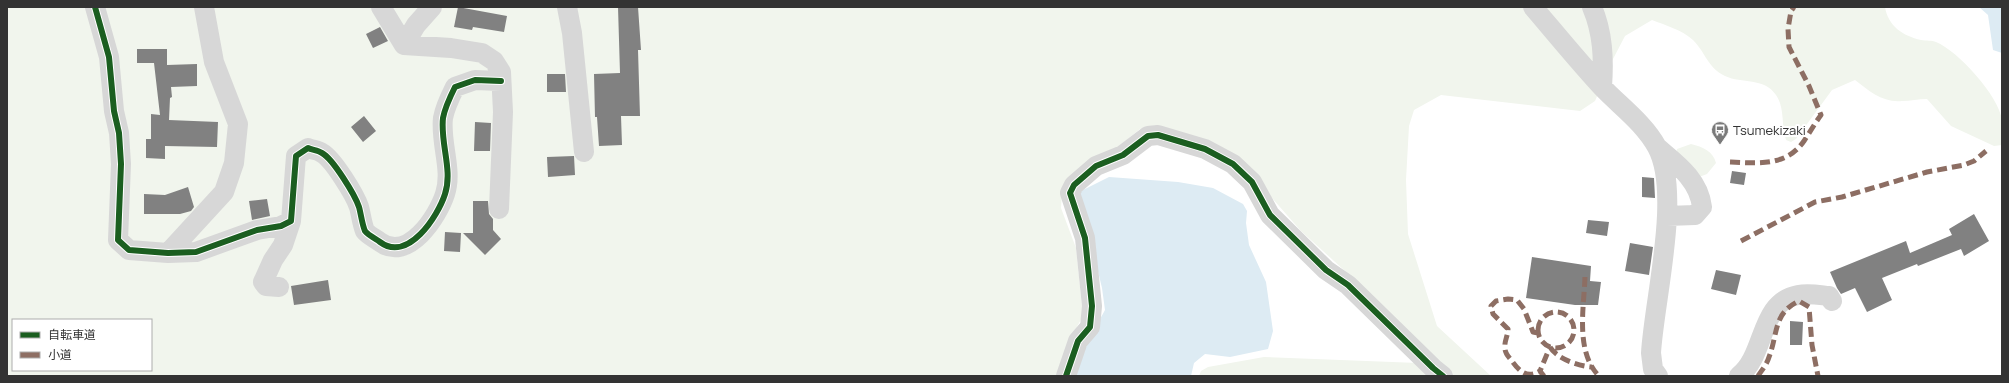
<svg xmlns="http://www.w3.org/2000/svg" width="2009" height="383" viewBox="0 0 2009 383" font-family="Manrope,'Noto Sans JP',sans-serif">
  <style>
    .green { fill: #f1f5ed; fill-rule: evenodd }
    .water { fill: #ddebf3 }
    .building { fill: #818181 }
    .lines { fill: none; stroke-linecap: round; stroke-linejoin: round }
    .minor { stroke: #d7d7d7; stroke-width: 20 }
    .quiet { stroke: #8d6e63; stroke-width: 5; stroke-dasharray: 10 5; stroke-linecap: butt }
    .cycleway-casing { stroke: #fff; stroke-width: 8 }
    .cycleway { stroke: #1b5e20; stroke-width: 6 }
    .labels { text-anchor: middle; stroke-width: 4; stroke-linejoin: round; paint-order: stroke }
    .poi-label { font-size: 13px; fill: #333; stroke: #fff; text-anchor: start }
  </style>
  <rect width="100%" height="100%" fill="#fff"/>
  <path class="green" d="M 7,7 L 1885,7 C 1888,26 1903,36 1921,40 C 1926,41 1932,40 1936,42 C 1958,51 1999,96 2002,120 C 2003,128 2002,137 2002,145 L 1994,146 L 1951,126 L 1927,99 C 1918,99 1911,101 1902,101 C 1883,103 1869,91 1855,80 L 1832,90 L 1796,139 L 1791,142 L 1786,140 C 1781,125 1785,108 1776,95 C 1764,77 1742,84 1725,76 C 1707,67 1706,53 1693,40 C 1682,30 1665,25 1652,20 L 1625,36 L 1613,59 L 1595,101 L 1580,111 L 1441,95 L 1414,110 L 1409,126 L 1406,180 L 1408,234 L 1437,326 L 1491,376 L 1199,376 L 1201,371 L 1208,367 L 1264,357 L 1418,363 L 1378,301 L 1301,231 L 1243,165 L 1148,127 L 1140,129 L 1062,193 L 1061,208 L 1076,248 L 1083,316 L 1070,339 L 1056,376 L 7,376 ZM 13,320 L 151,320 L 151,370 L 13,370 Z
    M 1691,144 C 1703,147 1713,151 1716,163 L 1707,174 L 1699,177 L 1676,156 L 1677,149 Z"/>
  <path class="water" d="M 1979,7 L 2002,7 L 2002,53 L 1993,50 L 1988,15 Z
    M 1109,177 L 1178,182 L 1213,188 L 1243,204 L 1247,211 L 1246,223 L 1249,245 L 1266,282 L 1273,331 L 1268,349 L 1230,357 L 1205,354 L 1194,363 L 1191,376 L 1076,376 L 1087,343 L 1105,310 L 1102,288 L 1079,192 Z"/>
  <path class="building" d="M 458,7 L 507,16 L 504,32 L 473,27 L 472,30 L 454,27 Z
    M 618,7 L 638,7 L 641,50 L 638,50 L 640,116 L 621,116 L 622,145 L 599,146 L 597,117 L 595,117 L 594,74 L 620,73 Z
    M 380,27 L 388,41 L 373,48 L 366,34 Z
    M 137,49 L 167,49 L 167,65 L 197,64 L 197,86 L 171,87 L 172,97 L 170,98 L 169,120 L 218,122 L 217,147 L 165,146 L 165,159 L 146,158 L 146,139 L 151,139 L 151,114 L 160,115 L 154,63 L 137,63 Z
    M 547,74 L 565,74 L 566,92 L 547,92 Z
    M 364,116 L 376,131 L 363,142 L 351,127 Z
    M 475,122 L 491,123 L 490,151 L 474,151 Z
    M 574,156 L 575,175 L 548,177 L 547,157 Z
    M 1732,171 L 1746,173 L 1744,185 L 1730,183 Z
    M 1642,177 L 1654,178 L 1655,198 L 1642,197 Z
    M 188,187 L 194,207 L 191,211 L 180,214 L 144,214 L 144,194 L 165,195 Z
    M 267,199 L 270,216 L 252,220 L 249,201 Z
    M 473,201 L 488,201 L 489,214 L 493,219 L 493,230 L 501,239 L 485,255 L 463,233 L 473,233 Z
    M 1974,214 L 1989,241 L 1964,256 L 1961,249 L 1918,266 L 1917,264 L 1882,278 L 1892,300 L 1867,312 L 1855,288 L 1841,294 L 1837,288 L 1830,272 L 1906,241 L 1910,253 L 1952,235 L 1949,229 Z
    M 1588,220 L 1609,222 L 1607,236 L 1586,233 Z
    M 445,232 L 461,233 L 460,252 L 444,251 Z
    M 1630,243 L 1653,247 L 1649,275 L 1625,271 Z
    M 1532,257 L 1591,266 L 1590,281 L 1601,282 L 1598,305 L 1575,305 L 1526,298 Z
    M 1716,270 L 1741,275 L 1736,295 L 1711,289 Z
    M 328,280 L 331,300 L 294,305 L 291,286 Z
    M 1790,321 L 1803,322 L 1802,345 L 1790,345 Z"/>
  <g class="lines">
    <path class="minor" d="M 95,7 L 109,57 L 114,111 L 119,133 L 121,164 L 118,240 L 129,250 L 168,253 L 196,252 L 257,230 L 281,226 L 291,221 L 296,156 L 308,148 C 312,150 318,150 322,153 C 333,159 355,195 359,207 C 361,214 362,224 365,231 C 368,235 376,239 380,242 C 408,263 438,216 445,194 C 453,170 440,143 443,118 C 445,107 450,97 455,87 L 475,80 L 501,81
      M 381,7 L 404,45
      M 567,7 L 572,33 L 584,152
      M 1533,7 C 1556,34 1578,61 1602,87 C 1620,106 1644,123 1657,147 C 1682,193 1654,300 1651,353 L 1653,369 L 1658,376
      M 1592,7 C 1603,33 1604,59 1602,87
      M 404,45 L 451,48 L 482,53 L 494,61 L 501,72 L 503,112 L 499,209
      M 404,45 L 416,25 L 432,7
      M 1658,148 C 1677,164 1699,180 1702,207 L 1695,215 L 1667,216
      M 168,253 L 224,192 L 234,163 L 238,124 L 214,62 L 204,7
      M 279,287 L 266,286 L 263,282 L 273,260 L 283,245 L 291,221
      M 1066,376 L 1078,341 L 1090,327 L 1092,306 L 1085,238 L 1070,193 L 1074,185 L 1096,166 L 1123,155 L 1148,136 L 1158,135 L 1205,149 L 1233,164 L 1252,182 L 1270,215 L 1326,270 L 1348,285 L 1433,368 L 1443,376
      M 1739,376 C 1766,355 1759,302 1798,295 C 1809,293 1819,295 1829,296 L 1832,301"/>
    <path class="quiet" d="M 1730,162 C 1758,163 1786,167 1804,141 C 1810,132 1815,123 1821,115 L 1809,86 L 1789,47 L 1788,29 L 1791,11 L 1794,7
      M 1741,241 L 1815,202 L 1842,197 L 1927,172 L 1964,165 L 1974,161 L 1986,151
      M 1585,277 C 1584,307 1575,352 1599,376
      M1538 330a18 18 0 1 1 36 0a18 18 0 1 1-36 0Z
      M 1538,333 L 1533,332 L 1524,309 L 1517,300 L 1508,299 L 1496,301 L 1491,306 L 1493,314 L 1508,329 C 1508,336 1504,341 1505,348 C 1505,354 1509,357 1512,361 C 1519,371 1527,379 1540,371
      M 1550,347 C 1557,359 1579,366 1592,367
      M 1544,376 L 1540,371 L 1550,347
      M 1758,376 C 1762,370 1767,364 1769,357 C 1778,334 1773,313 1799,301 L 1809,307 L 1812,345 L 1818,376"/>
    <g class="cycleway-casing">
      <path id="cycleway" d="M 95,7 L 109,57 L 114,111 L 119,133 L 121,164 L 118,240 L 129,250 L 168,253 L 196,252 L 257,230 L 281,226 L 291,221 L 296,156 L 308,148 C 312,150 318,150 322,153 C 333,159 355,195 359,207 C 361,214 362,224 365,231 C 368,235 376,239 380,242 C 408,263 438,216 445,194 C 453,170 440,143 443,118 C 445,107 450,97 455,87 L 475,80 L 501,81
        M 1066,376 L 1078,341 L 1090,327 L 1092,306 L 1085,238 L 1070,193 L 1074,185 L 1096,166 L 1123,155 L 1148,136 L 1158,135 L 1205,149 L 1233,164 L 1252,182 L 1270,215 L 1326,270 L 1348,285 L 1433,368 L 1443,376"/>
    </g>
    <use href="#cycleway" class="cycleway"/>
  </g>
  <defs>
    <g id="bus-pin" transform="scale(0.9)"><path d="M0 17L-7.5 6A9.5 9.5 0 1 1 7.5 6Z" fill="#7a7a7a" stroke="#fff"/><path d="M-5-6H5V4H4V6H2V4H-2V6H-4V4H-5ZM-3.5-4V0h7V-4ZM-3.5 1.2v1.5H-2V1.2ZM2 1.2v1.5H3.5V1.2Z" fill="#fff"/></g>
  </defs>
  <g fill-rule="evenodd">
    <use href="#bus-pin" x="1720" y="130"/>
  </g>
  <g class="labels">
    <g class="poi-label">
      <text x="1733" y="135">Tsumekizaki</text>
    </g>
  </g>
  <rect width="2009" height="383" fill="none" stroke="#333333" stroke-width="16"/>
  <rect x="12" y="319" width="140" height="52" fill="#ffffff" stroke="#adadad"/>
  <rect x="20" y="332" width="20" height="6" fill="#1b5e20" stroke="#adadad"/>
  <text x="48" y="339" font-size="12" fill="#333333">自転車道</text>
  <rect x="20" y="352" width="20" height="6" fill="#8d6e63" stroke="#adadad"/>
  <text x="48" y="359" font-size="12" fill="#333333">小道</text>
</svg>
